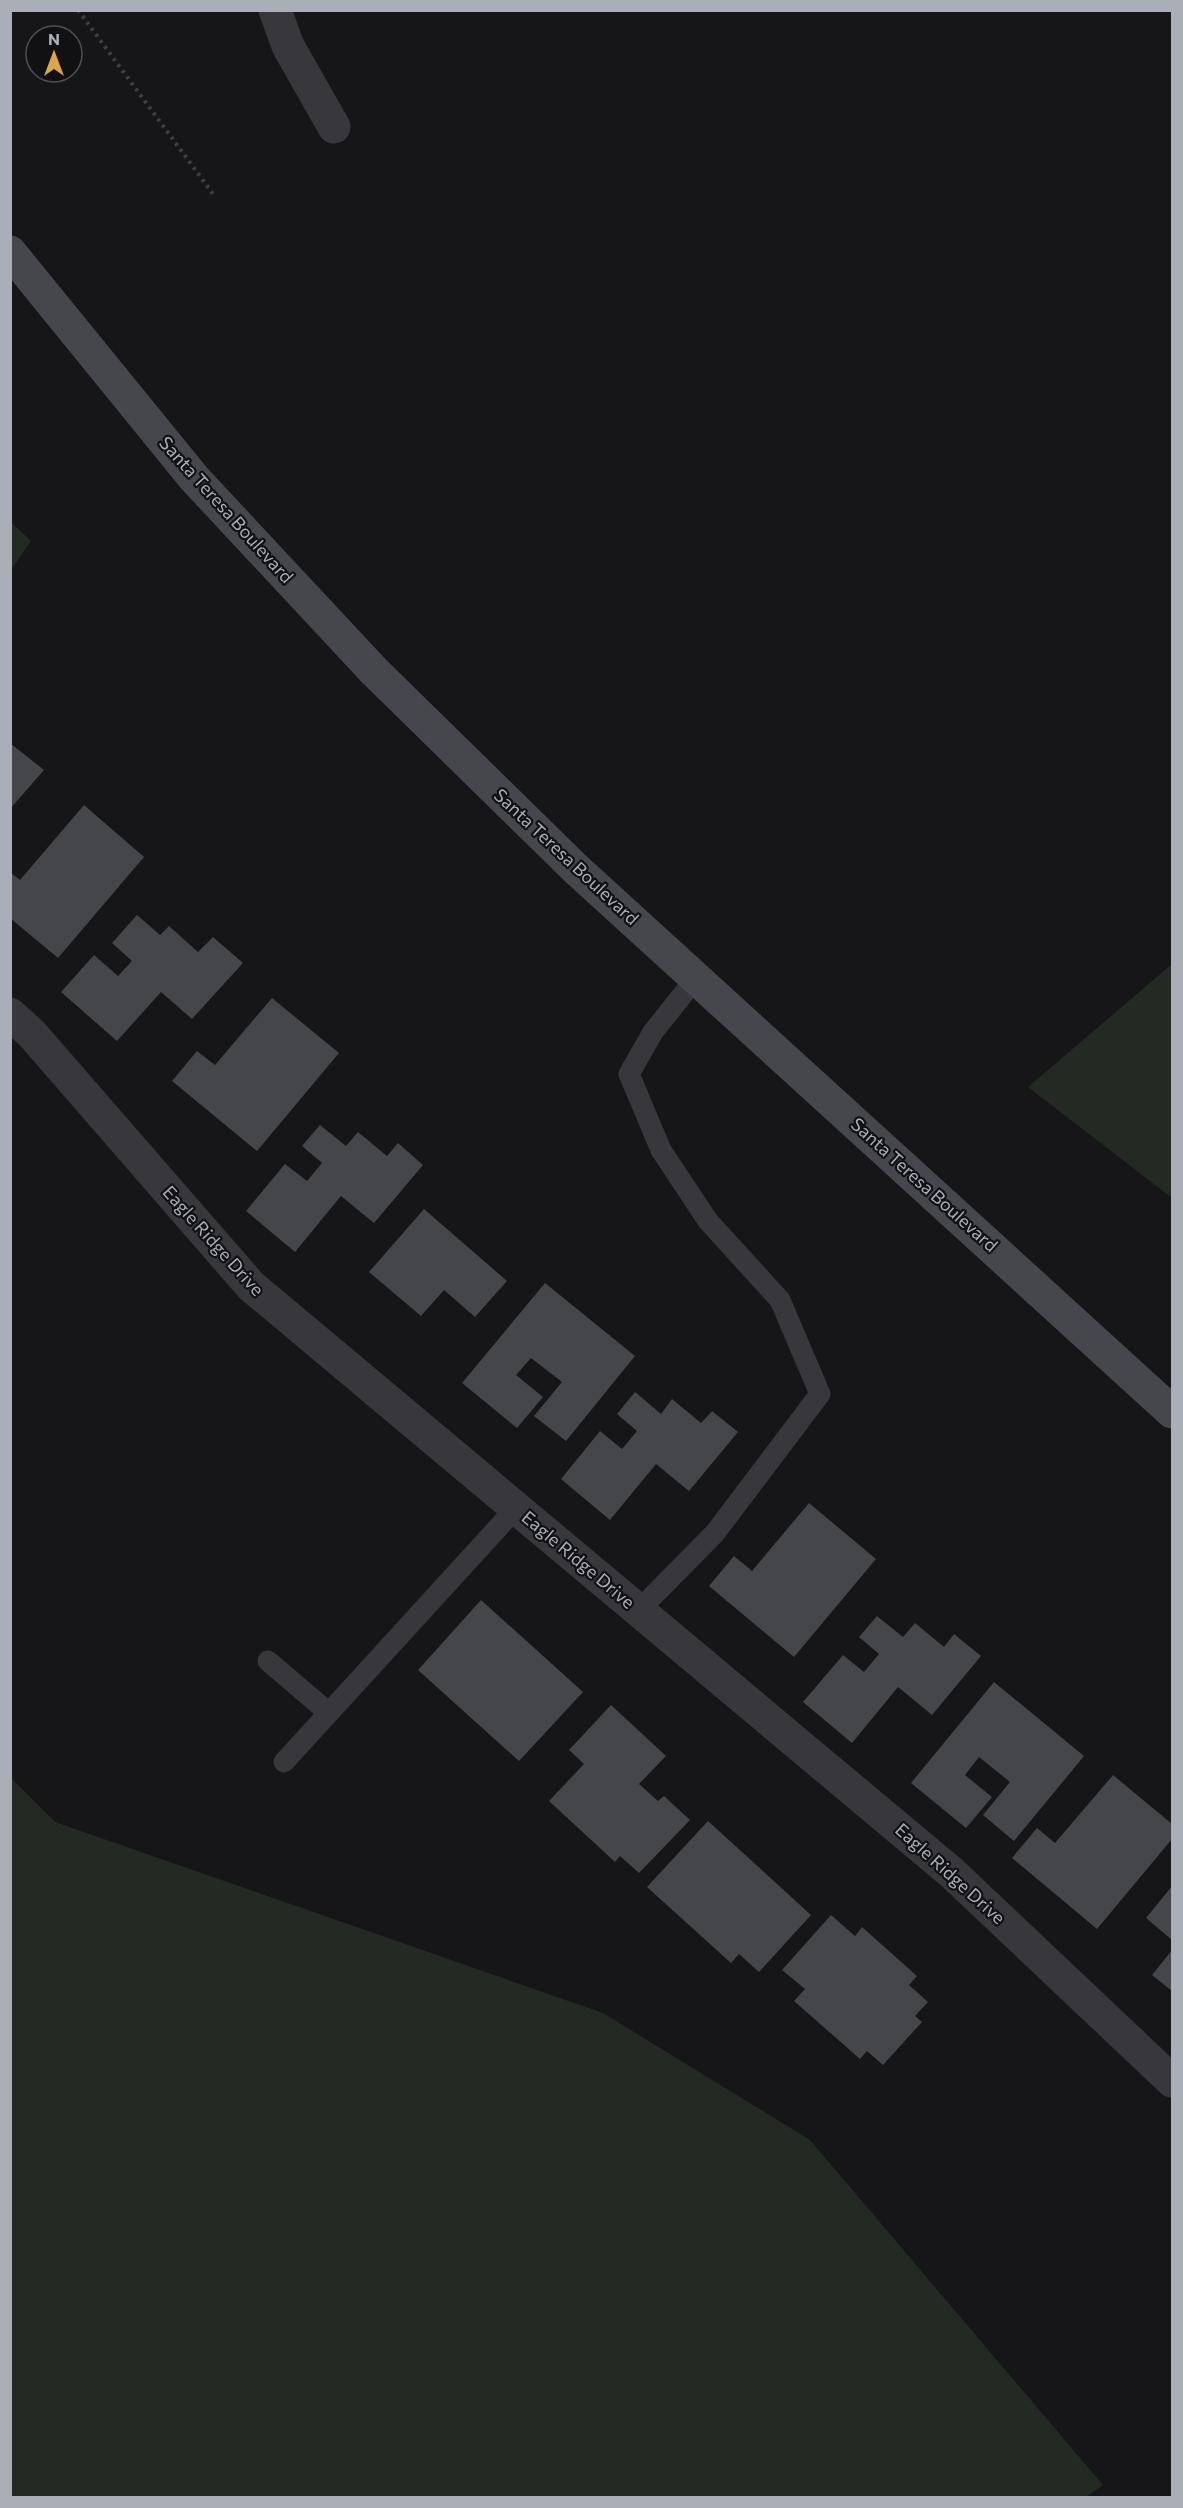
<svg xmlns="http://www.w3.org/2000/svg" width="1183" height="2508" viewBox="0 0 1183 2508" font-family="Commissioner,sans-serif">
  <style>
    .green { fill: #232a23 }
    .building { fill: #45464a }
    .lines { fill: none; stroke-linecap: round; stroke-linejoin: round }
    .path { stroke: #3e3f43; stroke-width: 4; stroke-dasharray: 3 4.5; stroke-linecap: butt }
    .lane { stroke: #38383c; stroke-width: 21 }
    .street { stroke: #38383c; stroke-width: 33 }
    .secondary { stroke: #46474c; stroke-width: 33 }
    .labels { text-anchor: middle; stroke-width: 4.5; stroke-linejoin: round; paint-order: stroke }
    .street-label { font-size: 18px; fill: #aaaeb6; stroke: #111113 }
  </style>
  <rect width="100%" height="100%" fill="#161618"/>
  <path class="green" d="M 11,522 L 31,541 L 11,570 Z
    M 1172,964 L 1172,1198 L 1028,1087 Z
    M 10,1777 L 55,1822 L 603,2013 L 810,2140 L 1103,2485 L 1085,2498 L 11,2497 Z"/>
  <path class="building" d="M 10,743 L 44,770 L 10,809 Z
    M 84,805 L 144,857 L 58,958 L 10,918 L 10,872 L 20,880 Z
    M 137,915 L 160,935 L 169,926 L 198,952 L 213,937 L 243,963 L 192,1019 L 161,992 L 117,1041 L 61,992 L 94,955 L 118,976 L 132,961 L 112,943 Z
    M 272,998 L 339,1053 L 257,1151 L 172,1081 L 197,1051 L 215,1065 Z
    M 320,1125 L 346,1146 L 358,1132 L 387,1156 L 398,1143 L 423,1165 L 374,1223 L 341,1196 L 295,1252 L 246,1211 L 285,1164 L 307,1181 L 322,1163 L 302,1146 Z
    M 424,1209 L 507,1281 L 475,1317 L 444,1290 L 421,1316 L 369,1272 Z
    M 545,1283 L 635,1356 L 566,1441 L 534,1416 L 562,1382 L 531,1358 L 516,1375 L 543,1397 L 517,1428 L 462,1383 Z
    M 635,1392 L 661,1414 L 672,1399 L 701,1423 L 712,1411 L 738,1432 L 689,1491 L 656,1464 L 610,1520 L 561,1479 L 600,1431 L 622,1449 L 637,1431 L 617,1414 Z
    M 809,1503 L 876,1559 L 794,1657 L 709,1586 L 734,1556 L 752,1571 Z
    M 481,1600 L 583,1692 L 519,1761 L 418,1670 Z
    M 877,1616 L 903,1637 L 915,1623 L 944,1647 L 954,1634 L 981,1656 L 932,1715 L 898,1687 L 852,1743 L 803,1702 L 843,1655 L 864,1672 L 879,1654 L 859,1637 Z
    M 994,1682 L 1084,1756 L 1014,1841 L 983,1815 L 1010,1782 L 979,1757 L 965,1775 L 992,1797 L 966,1828 L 911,1783 Z
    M 611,1705 L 666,1756 L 639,1784 L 658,1801 L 664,1796 L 690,1820 L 639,1873 L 620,1856 L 615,1862 L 549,1801 L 584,1764 L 569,1750 Z
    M 1113,1775 L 1172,1824 L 1172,1839 L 1097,1929 L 1012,1858 L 1037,1828 L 1055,1843 Z
    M 708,1821 L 811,1915 L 759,1972 L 739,1954 L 731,1963 L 647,1887 Z
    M 1172,1886 L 1172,1940 L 1146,1918 Z
    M 831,1915 L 855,1936 L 862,1927 L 917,1976 L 909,1985 L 928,2002 L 915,2016 L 922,2022 L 883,2065 L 867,2051 L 860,2059 L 794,2001 L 805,1989 L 782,1970 Z
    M 1172,1950 L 1172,1991 L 1152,1975 Z"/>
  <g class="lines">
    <path class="path" d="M 78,10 L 213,194"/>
    <path class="lane" d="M 639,1610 L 715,1533 L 820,1394 L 780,1300 L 708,1221 L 661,1150 L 629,1074 L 653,1032 L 696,978
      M 268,1661 L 329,1713
      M 284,1762 L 516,1508"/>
    <path class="street" d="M 275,10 L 288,46 L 334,127
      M 10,1014 L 32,1034 L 251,1286 L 952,1873 L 1172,2081"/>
    <path class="secondary" d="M 10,252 L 194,478 L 374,671 L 576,869 L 1172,1412"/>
  </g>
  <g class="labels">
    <g class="street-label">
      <text transform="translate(226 510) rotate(48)" y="6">Santa Teresa Boulevard</text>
      <text transform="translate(566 857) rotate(43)" y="6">Santa Teresa Boulevard</text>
      <text transform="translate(924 1185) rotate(42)" y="6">Santa Teresa Boulevard</text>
      <text transform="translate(213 1241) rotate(48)" y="6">Eagle Ridge Drive</text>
      <text transform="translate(578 1560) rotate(40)" y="6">Eagle Ridge Drive</text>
      <text transform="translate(950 1874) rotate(42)" y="6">Eagle Ridge Drive</text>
    </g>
  </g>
  <rect width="1183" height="2508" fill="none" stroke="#aaaeb6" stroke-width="24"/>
  <g transform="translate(54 54)"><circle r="28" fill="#111113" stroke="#4e5054" stroke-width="1.5"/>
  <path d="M0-4.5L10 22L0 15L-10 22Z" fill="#dca549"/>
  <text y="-9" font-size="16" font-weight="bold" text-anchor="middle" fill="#aaaeb6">N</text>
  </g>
</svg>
